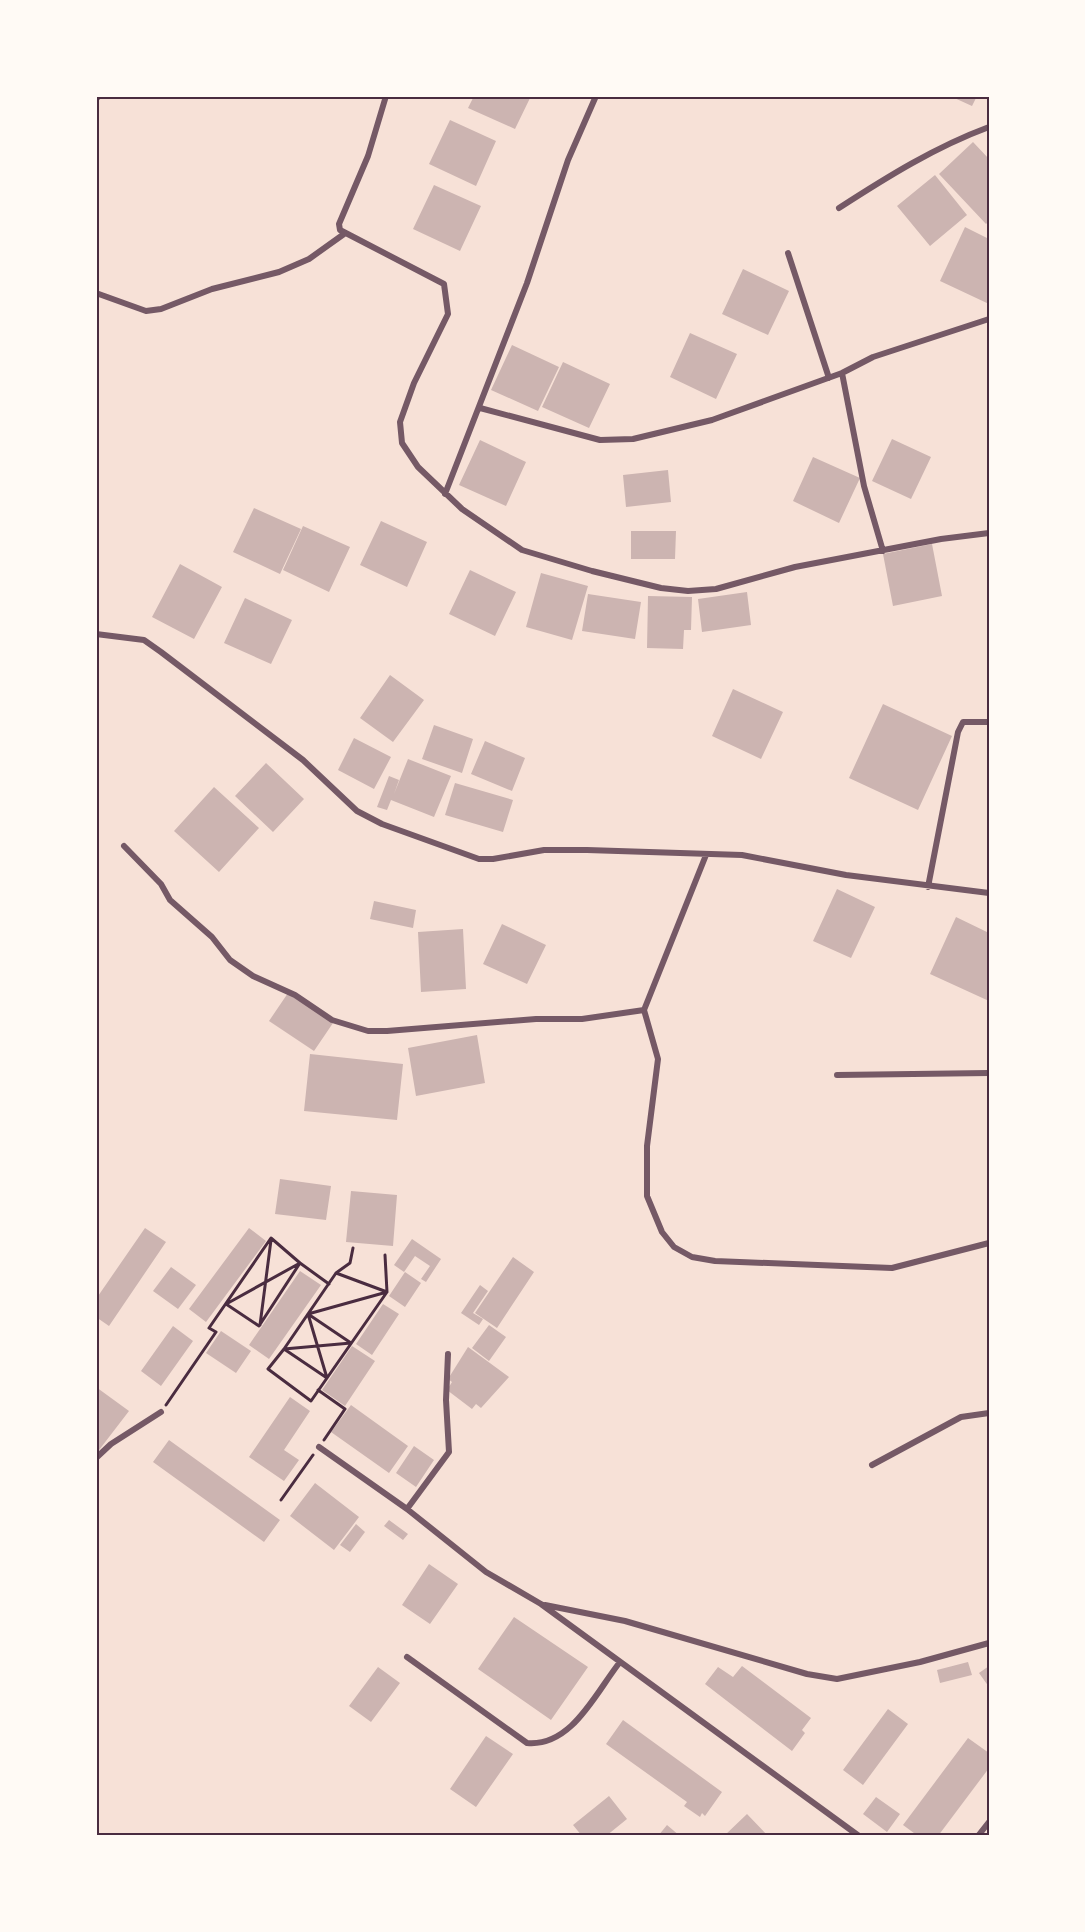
<svg xmlns="http://www.w3.org/2000/svg" width="1085" height="1932" viewBox="0 0 1085 1932" font-family="'PT Sans',sans-serif">
  <style>
    .building { fill: #ccb4b1 }
    .lines { fill: none; stroke-linecap: round; stroke-linejoin: round }
    .path { stroke: #4a2c40; stroke-width: 3 }
    .minor { stroke: #755966; stroke-width: 6 }
    .neatline { fill: none; stroke: #4a2c40; stroke-width: 2 }
  </style>
  <rect width="100%" height="100%" fill="#f7e1d7"/>
  <path class="building" d="M 474,96 L 531,96 L 515,129 L 468,108 Z
    M 950,96 L 977,96 L 972,106 Z
    M 450,120 L 496,141 L 476,186 L 429,164 Z
    M 973,142 L 989,159 L 989,221 L 986,224 L 939,174 Z
    M 935,175 L 967,215 L 930,246 L 897,206 Z
    M 434,185 L 481,206 L 460,251 L 413,229 Z
    M 965,227 L 989,239 L 989,304 L 940,281 Z
    M 743,269 L 789,291 L 768,335 L 722,314 Z
    M 690,333 L 737,354 L 716,399 L 670,377 Z
    M 512,345 L 559,367 L 538,411 L 491,390 Z
    M 563,362 L 610,384 L 589,428 L 542,407 Z
    M 892,439 L 931,457 L 911,499 L 872,481 Z
    M 480,440 L 526,462 L 506,506 L 459,485 Z
    M 813,457 L 860,478 L 839,523 L 793,501 Z
    M 668,470 L 671,502 L 626,507 L 623,475 Z
    M 254,508 L 301,529 L 280,574 L 233,552 Z
    M 381,521 L 427,542 L 407,587 L 360,565 Z
    M 303,526 L 350,547 L 329,592 L 283,570 Z
    M 631,531 L 676,531 L 675,559 L 631,559 Z
    M 932,544 L 942,596 L 893,606 L 883,554 Z
    M 180,564 L 222,587 L 194,639 L 152,617 Z
    M 470,570 L 516,592 L 495,636 L 449,614 Z
    M 541,573 L 588,586 L 572,640 L 526,627 Z
    M 747,592 L 751,625 L 702,632 L 698,599 Z
    M 588,594 L 641,602 L 635,639 L 582,631 Z
    M 648,596 L 692,597 L 691,630 L 684,630 L 683,649 L 647,648 Z
    M 245,598 L 292,620 L 271,664 L 224,643 Z
    M 390,675 L 424,700 L 393,742 L 360,718 Z
    M 733,689 L 783,712 L 761,759 L 712,736 Z
    M 883,704 L 952,736 L 918,810 L 849,778 Z
    M 434,725 L 473,739 L 462,773 L 422,759 Z
    M 354,738 L 391,757 L 374,789 L 338,770 Z
    M 485,741 L 525,758 L 512,791 L 471,774 Z
    M 408,759 L 451,776 L 434,817 L 391,800 L 387,810 L 377,807 L 389,776 L 399,780 L 394,794 Z
    M 266,763 L 304,799 L 273,832 L 235,796 Z
    M 455,783 L 513,800 L 503,832 L 445,815 Z
    M 214,787 L 259,828 L 219,872 L 174,831 Z
    M 837,889 L 875,907 L 851,958 L 813,941 Z
    M 374,901 L 416,910 L 413,928 L 370,919 Z
    M 956,917 L 989,933 L 989,1001 L 930,974 Z
    M 502,924 L 546,945 L 527,984 L 483,964 Z
    M 463,929 L 466,989 L 421,992 L 418,932 Z
    M 288,993 L 333,1023 L 314,1051 L 269,1021 Z
    M 477,1035 L 485,1083 L 416,1096 L 408,1048 Z
    M 310,1054 L 403,1064 L 397,1120 L 304,1111 Z
    M 280,1179 L 331,1186 L 326,1220 L 275,1214 Z
    M 351,1191 L 397,1195 L 393,1246 L 346,1242 Z
    M 145,1228 L 166,1242 L 109,1326 L 96,1317 L 96,1299 Z
    M 249,1228 L 266,1241 L 206,1322 L 189,1309 Z
    M 412,1239 L 441,1259 L 426,1282 L 421,1279 L 430,1266 L 415,1256 L 404,1272 L 394,1265 Z
    M 513,1257 L 534,1272 L 497,1328 L 475,1313 Z
    M 171,1267 L 196,1285 L 178,1309 L 153,1291 Z
    M 300,1271 L 321,1285 L 269,1359 L 249,1345 Z
    M 405,1272 L 421,1283 L 405,1307 L 389,1296 Z
    M 480,1285 L 488,1291 L 473,1313 L 483,1319 L 479,1325 L 461,1313 Z
    M 383,1304 L 399,1314 L 372,1355 L 356,1344 Z
    M 489,1325 L 506,1337 L 489,1361 L 472,1348 Z
    M 173,1326 L 193,1341 L 161,1386 L 141,1371 Z
    M 221,1331 L 251,1351 L 236,1373 L 206,1353 Z
    M 352,1346 L 375,1361 L 345,1406 L 322,1390 Z
    M 468,1347 L 509,1377 L 481,1408 L 476,1404 L 472,1409 L 447,1390 L 452,1382 L 448,1379 Z
    M 96,1387 L 129,1411 L 96,1454 Z
    M 290,1397 L 310,1411 L 284,1450 L 299,1460 L 284,1481 L 249,1457 Z
    M 351,1405 L 408,1446 L 389,1473 L 331,1432 Z
    M 169,1440 L 280,1520 L 264,1542 L 153,1462 Z
    M 414,1446 L 434,1460 L 416,1487 L 396,1473 Z
    M 315,1483 L 359,1517 L 334,1550 L 290,1516 Z
    M 389,1520 L 408,1534 L 403,1540 L 384,1526 Z
    M 356,1524 L 365,1532 L 350,1552 L 340,1545 Z
    M 429,1564 L 458,1584 L 430,1624 L 402,1605 Z
    M 514,1617 L 588,1667 L 551,1720 L 478,1669 Z
    M 968,1662 L 972,1675 L 940,1683 L 937,1670 Z
    M 742,1666 L 811,1718 L 802,1730 L 805,1733 L 792,1751 L 705,1684 L 718,1667 L 733,1677 Z
    M 989,1666 L 989,1687 L 979,1673 Z
    M 378,1667 L 400,1683 L 371,1722 L 349,1706 Z
    M 888,1709 L 908,1724 L 863,1785 L 843,1770 Z
    M 623,1720 L 722,1792 L 705,1816 L 702,1813 L 700,1817 L 684,1806 L 687,1802 L 606,1744 Z
    M 486,1736 L 513,1754 L 476,1807 L 450,1789 Z
    M 968,1738 L 989,1753 L 989,1768 L 938,1836 L 918,1836 L 903,1825 Z
    M 609,1796 L 627,1819 L 606,1836 L 582,1836 L 573,1825 Z
    M 876,1797 L 900,1814 L 887,1832 L 863,1814 Z
    M 747,1814 L 768,1836 L 724,1836 Z
    M 667,1825 L 680,1836 L 658,1836 Z"/>
  <g class="lines">
    <path class="path" d="M 336,1273 L 387,1292 L 327,1378 L 284,1349 Z
      M 336,1273 L 350,1263 L 353,1248
      M 228,1303 L 300,1263 L 329,1284
      M 308,1314 L 327,1378 L 311,1401 L 268,1369 L 284,1349 L 351,1343 L 308,1314 L 387,1292 L 385,1255
      M 260,1325 L 271,1240
      M 318,1390 L 345,1409 L 324,1440
      M 166,1405 L 216,1332 L 209,1328 L 271,1238 L 300,1263 L 259,1326 L 226,1304
      M 281,1500 L 313,1455"/>
    <path class="minor" d="M 386,96 L 368,156 L 339,224 L 340,230 L 444,284 L 448,314 L 414,383 L 400,422 L 402,443 L 418,467 L 462,509 L 522,550 L 592,571 L 661,588 L 688,591 L 716,589 L 795,567 L 941,539 L 989,533
      M 96,99 L 99,96
      M 839,208 C 887,177 935,147 989,127
      M 788,253 L 829,378
      M 96,293 L 146,311 L 161,309 L 212,289 L 279,272 L 309,259 L 344,234
      M 842,373 L 864,486 L 883,551
      M 480,408 L 600,440 L 633,439 L 712,420 L 842,373 L 873,357 L 989,319
      M 445,494 L 527,283 L 568,160 L 596,96
      M 96,634 L 144,640 L 161,652 L 303,760 L 357,811 L 382,824 L 479,859 L 493,859 L 544,850 L 587,850 L 742,855 L 846,875 L 989,893
      M 124,846 L 161,884 L 170,900 L 212,937 L 230,960 L 253,976 L 295,995 L 332,1020 L 368,1031 L 387,1031 L 536,1019 L 582,1019 L 644,1010 L 706,855
      M 928,887 L 958,732 L 963,722 L 989,722
      M 644,1010 L 658,1059 L 647,1146 L 647,1196 L 662,1232 L 674,1247 L 692,1257 L 715,1261 L 892,1268 L 989,1243
      M 837,1075 L 989,1073
      M 319,1447 L 407,1509 L 486,1572 L 541,1604 L 859,1836
      M 96,1458 L 111,1444 L 161,1412
      M 872,1465 L 961,1417 L 989,1413
      M 407,1509 L 449,1452 L 446,1400 L 448,1354
      M 545,1605 L 625,1621 L 807,1674 L 837,1679 L 920,1662 L 989,1643
      M 407,1657 L 527,1743 C 572,1747 596,1692 620,1662
      M 978,1836 L 989,1822"/>
  </g>
  <rect width="1085" height="1932" fill="none" stroke="#fffaf5" stroke-width="195"/>
  <rect x="98" y="98" width="890" height="1736" class="neatline"/>
</svg>
